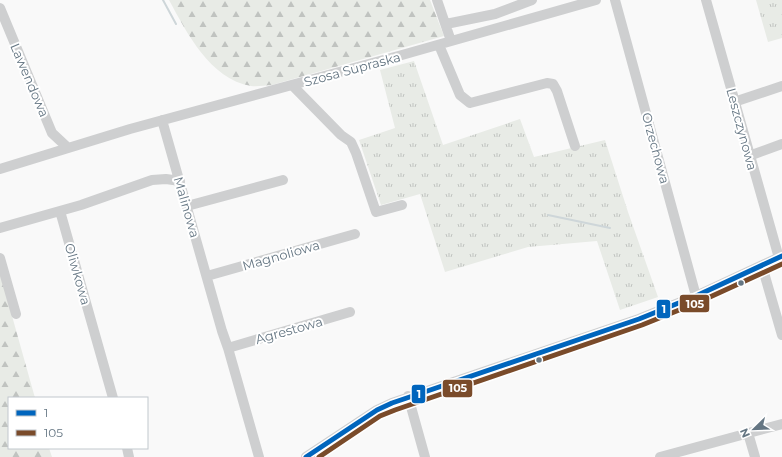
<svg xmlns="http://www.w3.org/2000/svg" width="782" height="457" viewBox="0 0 782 457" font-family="Montserrat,sans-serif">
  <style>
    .grass { fill: url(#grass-tufts) }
    .forest { fill: url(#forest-firs) }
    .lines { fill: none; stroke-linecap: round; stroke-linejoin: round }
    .stream { stroke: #ced6d9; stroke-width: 2 }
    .minor { stroke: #cecfd0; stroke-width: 10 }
    .bus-1-casing { stroke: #fff; stroke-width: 8 }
    .bus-2-casing { stroke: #fff; stroke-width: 8 }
    .bus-1 { stroke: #0065bd; stroke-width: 5 }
    .bus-2 { stroke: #7a4b2a; stroke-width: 5 }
    .bus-dot { fill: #657683; stroke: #fff; stroke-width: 1.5 }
    .labels { text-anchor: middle; stroke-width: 4; stroke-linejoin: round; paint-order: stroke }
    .street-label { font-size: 13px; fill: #657683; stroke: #fff }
    .line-badge { stroke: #fff; stroke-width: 1.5 }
    .badge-label { font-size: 11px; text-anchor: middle; font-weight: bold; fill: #fff }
  </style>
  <defs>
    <pattern id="grass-tufts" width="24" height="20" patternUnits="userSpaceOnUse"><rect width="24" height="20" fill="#e8ebe6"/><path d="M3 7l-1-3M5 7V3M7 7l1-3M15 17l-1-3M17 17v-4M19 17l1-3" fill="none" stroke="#c0c3c0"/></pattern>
    <pattern id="forest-firs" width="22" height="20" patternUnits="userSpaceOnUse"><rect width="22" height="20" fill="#e8ebe6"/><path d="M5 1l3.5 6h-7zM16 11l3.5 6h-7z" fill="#c0c3c0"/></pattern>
  </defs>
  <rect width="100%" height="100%" fill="#f9f9f9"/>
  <path class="grass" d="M 756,0 L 782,0 L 782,38 L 768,42 Z
    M 414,61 L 443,145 L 520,119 L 534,157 L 605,140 L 628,212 L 658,297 L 620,310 L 597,241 L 528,247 L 445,272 L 420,194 L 381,205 L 359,140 L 395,128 L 380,70 Z"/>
  <path class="forest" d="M 169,0 L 430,0 L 444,36 L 272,85 C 266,85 258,87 251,86 C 210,79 187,33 169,0 Z
    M 0,273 L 35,398 L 9,398 L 9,448 L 49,448 L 52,457 L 0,457 Z"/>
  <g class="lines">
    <path class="stream" d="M 163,0 L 176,24
      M 548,215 L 610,228"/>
    <path class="minor" d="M 437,0 L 451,41
      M 615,0 L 696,296
      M 706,0 L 779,258
      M 0,8 L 52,133 L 67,147
      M 446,24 L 495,14 L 532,0
      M 439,45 L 460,95 L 470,103 L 547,83 L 553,84 L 557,91 L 575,146
      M 292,85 L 341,135 L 351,142 L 356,153 L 376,212 L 402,205
      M 734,102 L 782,86
      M 162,120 L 222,331 L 228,348 L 259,457
      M 749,156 L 782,144
      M 0,169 L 130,129 L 402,55 L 596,0
      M 187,206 L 283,180
      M 60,211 L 113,398
      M 0,228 L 81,205 L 152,180 L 166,179 L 180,181
      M 0,258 L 16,314
      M 762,266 L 782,335
      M 207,276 L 355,234
      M 228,348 L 350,312
      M 408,396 L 425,457
      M 748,433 L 755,457
      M 127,448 L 129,457
      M 306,457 L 377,410 L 392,403 L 639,319 L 696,296 L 782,256
      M 660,457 L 782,424"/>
    <g class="bus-1-casing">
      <path id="bus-1" d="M 306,457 L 377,410 L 392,403 L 639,319 L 696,296 L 782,256"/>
    </g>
    <g class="bus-2-casing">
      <path id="bus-2" d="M 319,457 L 380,416 L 395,410 L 642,325 L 699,302 L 782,264"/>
    </g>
    <use href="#bus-1" class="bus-1"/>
    <use href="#bus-2" class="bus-2"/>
  </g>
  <g class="bus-dot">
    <circle cx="741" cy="283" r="3.5"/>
    <circle cx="539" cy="360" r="3.5"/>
  </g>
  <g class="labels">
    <g class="street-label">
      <text transform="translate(352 69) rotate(-15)" y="5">Szosa Supraska</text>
      <text transform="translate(30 80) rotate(67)" y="5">Lawendowa</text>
      <text transform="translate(742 129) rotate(75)" y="5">Leszczynowa</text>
      <text transform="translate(656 148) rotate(75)" y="5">Orzechowa</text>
      <text transform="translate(187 207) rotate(74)" y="5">Malinowa</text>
      <text transform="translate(281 255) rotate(-16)" y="5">Magnoliowa</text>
      <text transform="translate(78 274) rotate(74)" y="5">Oliwkowa</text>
      <text transform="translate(289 330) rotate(-16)" y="5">Agrestowa</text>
    </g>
  </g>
  <g class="line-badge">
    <rect x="679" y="294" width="31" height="19" rx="4" fill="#7a4b2a"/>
    <rect x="656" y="299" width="15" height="20" rx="4" fill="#0065bd"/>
    <rect x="442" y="379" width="31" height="19" rx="4" fill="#7a4b2a"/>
    <rect x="411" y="384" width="15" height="20" rx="4" fill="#0065bd"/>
  </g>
  <g class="badge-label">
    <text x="695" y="308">105</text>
    <text x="664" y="313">1</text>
    <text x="458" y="392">105</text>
    <text x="419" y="398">1</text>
  </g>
  <rect x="8" y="397" width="140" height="52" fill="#ffffff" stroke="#c1c8cd"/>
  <rect x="16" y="410" width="20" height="6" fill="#0065bd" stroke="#c1c8cd"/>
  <text x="44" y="417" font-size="12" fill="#657683">1</text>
  <rect x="16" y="430" width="20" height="6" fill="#7a4b2a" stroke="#c1c8cd"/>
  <text x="44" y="437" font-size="12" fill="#657683">105</text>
  <g transform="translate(754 429) rotate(247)" stroke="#ffffff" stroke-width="3" paint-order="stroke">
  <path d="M0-3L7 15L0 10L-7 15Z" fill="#657683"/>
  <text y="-6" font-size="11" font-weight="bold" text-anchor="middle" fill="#657683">N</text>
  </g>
</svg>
